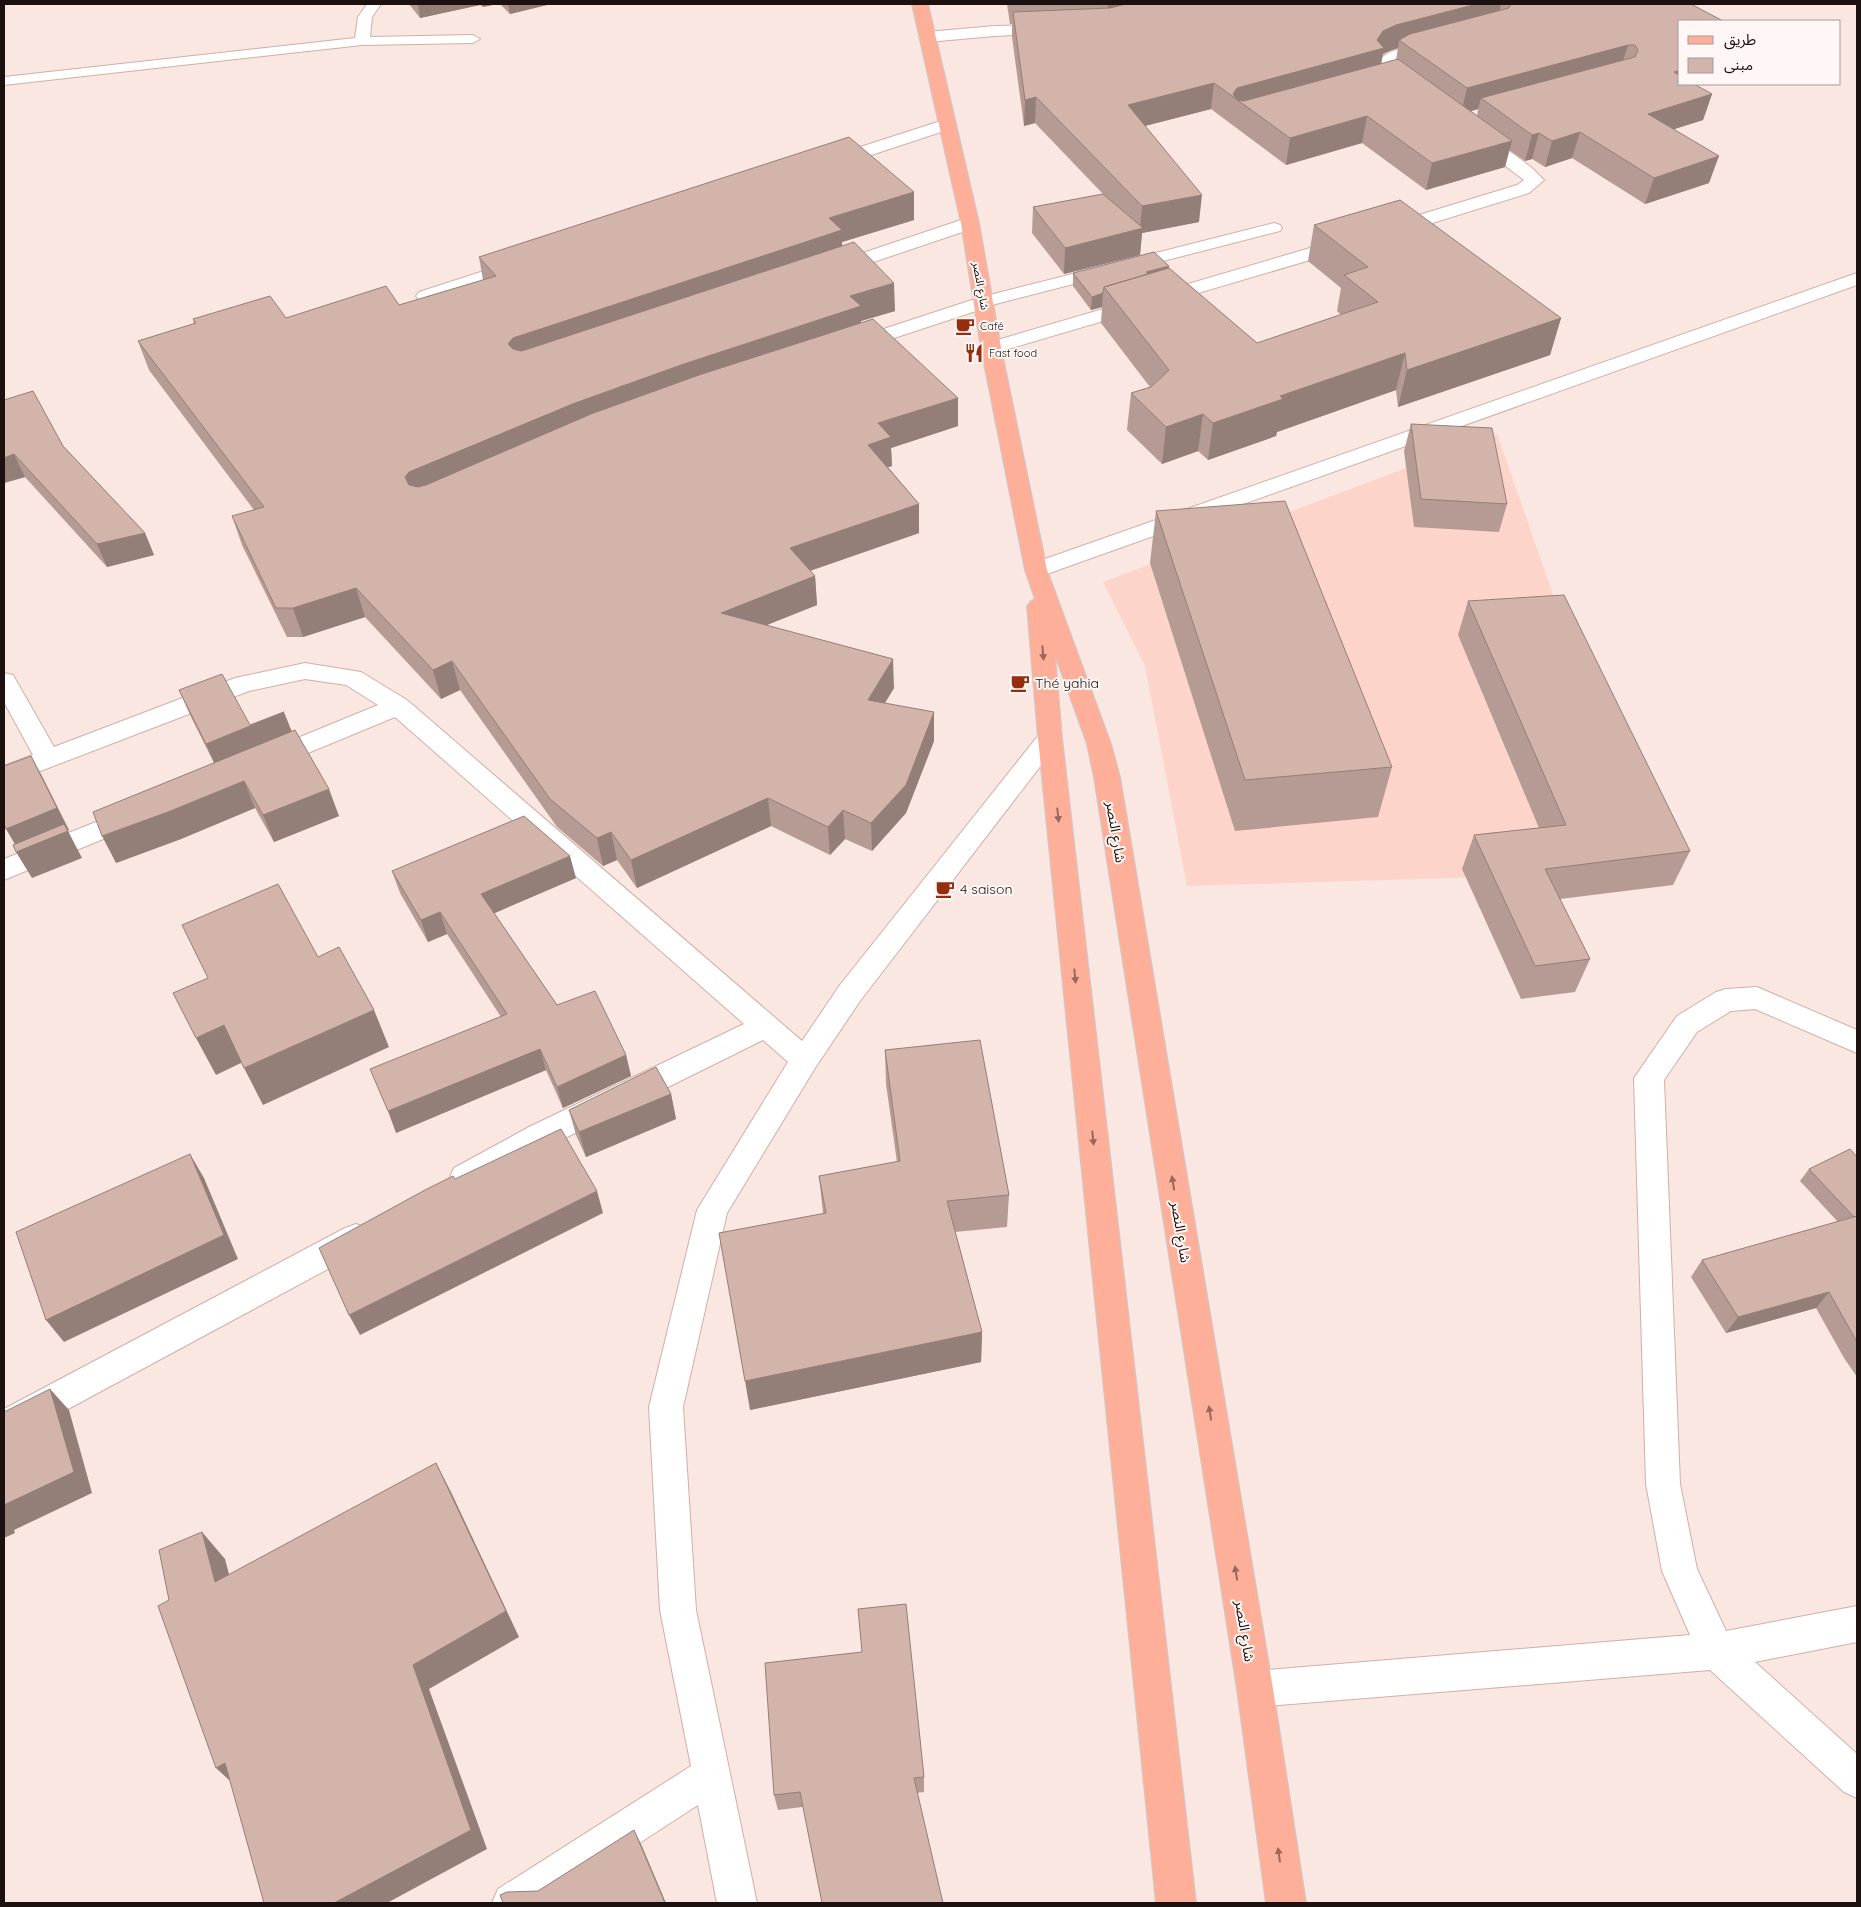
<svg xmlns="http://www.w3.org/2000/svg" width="1861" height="1907" viewBox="0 0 1861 1907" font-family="Quicksand,'Noto Sans Arabic',sans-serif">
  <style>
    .built { fill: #fdd4c9 }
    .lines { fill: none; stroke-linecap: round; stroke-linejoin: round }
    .service-casing { stroke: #cfb0a7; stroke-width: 2 }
    .minor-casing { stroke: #cfb0a7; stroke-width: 2 }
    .primary-casing { stroke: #cdcbca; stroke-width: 2 }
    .service { fill: #fff; fill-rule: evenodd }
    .minor { fill: #fff; fill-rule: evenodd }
    .primary { fill: #feaf9a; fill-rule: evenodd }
    .wall { fill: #b59b93; fill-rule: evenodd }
    .shaded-wall { fill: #947e78 }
    .building { fill: #d3b4ab; stroke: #947e78 }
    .oneway { fill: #98685b }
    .labels { text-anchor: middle; stroke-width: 4; stroke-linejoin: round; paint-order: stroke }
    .far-street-label { font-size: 11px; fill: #1c110e; stroke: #fef7f5 }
    .far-poi-label { font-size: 11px; fill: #1c110e; stroke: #fef7f5; text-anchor: start }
    .poi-label { font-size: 14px; fill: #1c110e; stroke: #fef7f5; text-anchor: start }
    .street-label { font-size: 14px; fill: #1c110e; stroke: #fef7f5 }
  </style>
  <rect width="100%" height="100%" fill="#fae7e1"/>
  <path class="built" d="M 1497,434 L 1650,872 L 1187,886 L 1145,666 L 1103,582 Z"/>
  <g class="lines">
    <g class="service-casing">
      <path id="service" d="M 367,4 L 381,4 L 372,17 L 370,37 L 473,35 L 480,39 L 473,43 L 362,45 L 4,85 L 4,77 L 355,38 L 358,17 Z
        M 1274,223 L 1280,225 L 1282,228 L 1280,231 L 984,307 L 978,306 L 976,302 L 978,298 Z"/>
    </g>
    <g class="minor-casing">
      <path id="minor" d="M 1050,25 L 1056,27 L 1058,30 L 1056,33 L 995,36 L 927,42 L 921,40 L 919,37 L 921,34 L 927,32 L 995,26 Z
        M 1433,41 L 1439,43 L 1441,46 L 1439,49 L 1404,58 L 1391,66 L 1414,82 L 1416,86 L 1414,90 L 1402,90 L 1374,67 C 1383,48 1414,46 1433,41 Z
        M 947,119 L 953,120 L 956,124 L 953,128 L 835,167 L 829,168 L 823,167 L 820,163 L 823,159 Z
        M 1477,131 L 1483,132 L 1531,167 L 1544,180 L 1529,193 L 1397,234 L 1390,236 L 1383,234 L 1381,230 L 1383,226 L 1517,185 L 1524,180 L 1471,140 L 1468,136 L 1471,132 Z
        M 970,217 L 977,219 L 979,223 L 977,227 L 841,273 L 834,275 L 827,273 L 824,269 L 827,265 Z
        M 1344,238 L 1351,240 L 1353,244 L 1351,248 L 998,352 L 991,354 L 984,352 L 981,348 L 984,344 Z
        M 518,260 L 525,262 L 527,266 L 525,270 L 426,302 L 419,300 L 416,296 L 419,292 Z
        M 1857,273 L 1857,285 L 1044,575 L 1036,577 L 1028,575 L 1025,570 L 1028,565 Z
        M 984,296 L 991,298 L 994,302 L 991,306 L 861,349 L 854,351 L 847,349 L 844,345 L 847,341 Z
        M 305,663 L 361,672 L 407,700 L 802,1041 L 840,985 L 1041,732 L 1050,729 L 1059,732 L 1062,738 L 860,1001 L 815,1068 L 727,1213 L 683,1407 L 696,1610 L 757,1903 L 717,1903 L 698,1805 L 547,1903 L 492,1903 L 498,1889 L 691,1766 L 660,1610 L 649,1407 L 697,1210 L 788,1062 L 763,1040 L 551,1145 L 476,1186 L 465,1190 L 454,1186 L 450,1177 L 454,1168 L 529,1127 L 744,1024 L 395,717 L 279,765 L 270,768 L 261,765 L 257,759 L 261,753 L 378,705 L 346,685 L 305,679 L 249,691 L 4,785 L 4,766 L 33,755 L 4,702 L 4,673 L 13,675 L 54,747 L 235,678 Z
        M 133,807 L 142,809 L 146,816 L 142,823 L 4,880 L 4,859 Z
        M 1757,987 L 1857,1030 L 1857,1053 L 1755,1009 L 1731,1011 L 1697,1032 L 1664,1080 L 1680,1484 L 1697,1569 L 1726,1631 L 1857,1606 L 1857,1642 L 1755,1662 L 1857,1754 L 1857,1798 L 1844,1792 L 1710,1670 L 1255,1707 L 1242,1702 L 1237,1689 L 1242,1676 L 1255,1671 L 1690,1635 L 1662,1571 L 1646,1484 L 1634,1078 L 1677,1016 L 1716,992 L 1726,989 Z
        M 356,1224 L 367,1228 L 372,1238 L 367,1248 L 16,1437 L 4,1442 L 4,1409 L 345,1228 Z"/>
    </g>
    <g class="primary-casing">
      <path id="primary" d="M 912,4 L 928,4 L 979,223 L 1001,348 L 1047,570 L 1111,744 L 1120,777 L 1273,1689 L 1306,1903 L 1266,1903 L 1237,1689 L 1094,777 L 1087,744 L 1055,655 L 1062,738 L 1196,1903 L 1156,1903 L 1038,738 L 1027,606 L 1031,601 L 1035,599 L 1025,570 L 981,348 L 961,223 Z"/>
    </g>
    <use href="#service" class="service"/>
    <use href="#minor" class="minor"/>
    <use href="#primary" class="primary"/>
  </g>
  <path class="wall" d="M 409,4 L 497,4 L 483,7 L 480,5 L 420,18 Z
    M 500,4 L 551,4 L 510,14 Z
    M 1007,4 L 1691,4 L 1680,84 L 1712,94 L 1703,120 L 1674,129 L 1709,183 L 1645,204 L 1572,158 L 1545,167 L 1532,159 L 1525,161 L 1509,150 L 1505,167 L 1426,190 L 1362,143 L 1286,165 L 1211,109 L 1145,126 L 1199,222 L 1142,233 L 1140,255 L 1064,274 L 1032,233 L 1033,207 L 1103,194 L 1035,123 L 1024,126 L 1012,37 L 1012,24 L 1010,24 ZM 1398,48 L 1396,60 L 1381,64 L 1383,54 L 1392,50 ZM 1478,109 L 1477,116 L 1471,111 Z
    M 914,192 L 914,220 L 842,242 L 842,246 L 895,311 L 861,321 L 861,323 L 958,398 L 958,426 L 891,448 L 892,466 L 888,467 L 919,504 L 919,533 L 810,571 L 815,576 L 817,605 L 766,625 L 894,688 L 885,703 L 934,741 L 906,813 L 872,851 L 845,839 L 830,855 L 771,826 L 637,888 L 617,860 L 603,866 L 557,827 L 460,690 L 441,699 L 365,617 L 303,637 L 287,637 L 242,545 L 232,516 L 254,510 L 149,370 L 138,341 L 194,324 L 193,319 L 286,318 L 399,305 L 483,280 L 479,257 Z
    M 1314,225 L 1561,318 L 1550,355 L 1398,407 L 1396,390 L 1277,432 L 1276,436 L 1208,460 L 1198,451 L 1162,464 L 1127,430 L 1131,393 L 1150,387 L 1101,323 L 1102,307 L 1091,310 L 1073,286 L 1073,273 L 1169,266 L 1169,268 L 1257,343 L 1341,315 L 1337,311 L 1341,288 L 1308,261 Z
    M 4,400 L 63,446 L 145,533 L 154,555 L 107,567 L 25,477 L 4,483 Z
    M 1411,424 L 1507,504 L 1499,532 L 1414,527 L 1404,451 Z
    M 1156,511 L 1392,767 L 1378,817 L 1235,831 L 1150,563 Z
    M 1468,601 L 1690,851 L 1673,885 L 1560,899 L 1590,959 L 1575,992 L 1521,999 L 1462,869 L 1474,835 L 1539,828 L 1458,635 Z
    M 179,690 L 250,725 L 291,731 L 339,816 L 274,842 L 255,808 L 181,839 L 116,863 L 214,763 L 190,715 Z
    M 392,871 L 576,878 L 494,913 L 557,1005 L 626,1055 L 631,1076 L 563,1108 L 546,1070 L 396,1133 L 501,1017 L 447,934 L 428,942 L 400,893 Z
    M 885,1050 L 1009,1195 L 1007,1227 L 955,1232 L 982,1332 L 981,1362 L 750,1410 L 823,1213 L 819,1176 L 897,1162 L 886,1084 Z
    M 671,1094 L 676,1119 L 586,1157 L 576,1135 L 569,1110 Z
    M 1857,1157 L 1857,1377 L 1844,1358 L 1816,1308 L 1726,1333 L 1691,1277 L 1702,1260 L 1838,1222 L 1800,1181 L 1809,1169 Z
    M 924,1777 L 924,1792 L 778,1810 L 774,1795 Z"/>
  <path class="shaded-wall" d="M 424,4 L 480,4 L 480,5 L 420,18 L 418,5 Z
    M 482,4 L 497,4 L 483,7 Z
    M 508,4 L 551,4 L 510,14 Z
    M 1108,4 L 1162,4 L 1107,20 Z
    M 1477,4 L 1501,4 L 1497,22 L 1399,40 L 1398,48 L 1392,50 L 1383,54 L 1379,74 L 1250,110 L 1232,96 L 1233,94 L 1237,88 L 1377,40 L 1383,31 L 1396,25 Z
    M 1628,45 L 1620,70 L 1481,98 L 1478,109 L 1461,114 L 1467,88 Z
    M 1680,70 L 1680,84 L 1674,72 Z
    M 1214,83 L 1211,109 L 1125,131 L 1128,105 Z
    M 1712,94 L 1703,120 L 1640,140 L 1648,114 Z
    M 1036,97 L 1035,123 L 1024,126 L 1025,100 Z
    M 1367,116 L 1362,143 L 1286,165 L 1290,138 Z
    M 1580,132 L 1572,158 L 1545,167 L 1552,141 Z
    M 1539,133 L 1532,159 L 1525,161 L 1532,135 Z
    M 1512,141 L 1505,167 L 1426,190 L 1432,163 Z
    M 1719,156 L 1709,183 L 1645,204 L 1654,178 Z
    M 914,192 L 914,220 L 842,242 L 843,258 L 518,366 L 508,344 L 513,338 L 829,218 Z
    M 1202,195 L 1199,222 L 1142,233 L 1140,255 L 1064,274 L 1065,248 L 1140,229 L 1142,206 Z
    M 1169,266 L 1168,279 L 1108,292 L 1146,272 Z
    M 894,283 L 895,311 L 861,321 L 861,335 L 412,506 L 405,477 L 409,472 L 575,403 L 850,296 Z
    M 1103,293 L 1102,307 L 1091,310 L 1092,297 Z
    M 1561,318 L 1550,355 L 1398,407 L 1407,370 Z
    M 1405,353 L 1396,390 L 1277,432 L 1276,436 L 1208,460 L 1213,423 L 1280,396 Z
    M 958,398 L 958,426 L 891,448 L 892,466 L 869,473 L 868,445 L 878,423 Z
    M 1203,414 L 1198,451 L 1162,464 L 1166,427 Z
    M 14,454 L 25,477 L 4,483 L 4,458 Z
    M 919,504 L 919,533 L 792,577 L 790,548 Z
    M 145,533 L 154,555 L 107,567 L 97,544 Z
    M 815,576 L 817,605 L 724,642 L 721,613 Z
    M 356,588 L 365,617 L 303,637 L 293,608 Z
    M 893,659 L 894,688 L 869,729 L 868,700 Z
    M 452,661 L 460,690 L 441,699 L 433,670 Z
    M 284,712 L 294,737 L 217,769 L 206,744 Z
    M 934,712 L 934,741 L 906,813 L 872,851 L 871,823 Z
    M 31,756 L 43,778 L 69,830 L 68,831 L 82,858 L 32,878 L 16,852 L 19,851 L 6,829 Z
    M 244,781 L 255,808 L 181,839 L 116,863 L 102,836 Z
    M 329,789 L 339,816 L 274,842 L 263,815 Z
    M 768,798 L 771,826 L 637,888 L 631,860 Z
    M 843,810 L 845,839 L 830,855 L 828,827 Z
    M 611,832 L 617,860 L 603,866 L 597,838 Z
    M 570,856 L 576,878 L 488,916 L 481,894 Z
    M 440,912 L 447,934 L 428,942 L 421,920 Z
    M 374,1010 L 389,1047 L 263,1105 L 244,1068 Z
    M 224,1025 L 243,1062 L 216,1075 L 196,1038 Z
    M 540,1049 L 546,1070 L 396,1133 L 388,1111 Z
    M 626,1055 L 631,1076 L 563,1108 L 557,1087 Z
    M 671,1094 L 676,1119 L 586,1157 L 579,1132 Z
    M 190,1154 L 204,1178 L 238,1259 L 64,1342 L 46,1320 Z
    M 597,1191 L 603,1213 L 360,1335 L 349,1315 Z
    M 1829,1292 L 1816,1308 L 1726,1333 L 1738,1317 Z
    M 982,1332 L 981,1362 L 750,1410 L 745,1381 Z
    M 50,1389 L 69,1410 L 92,1493 L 14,1530 L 15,1533 L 4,1538 L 4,1505 Z
    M 436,1463 L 451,1492 L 519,1637 L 429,1689 L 487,1849 L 387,1903 L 334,1903 L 413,1665 Z
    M 202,1532 L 225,1559 L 238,1608 L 215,1582 Z
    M 225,1763 L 240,1790 L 216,1768 Z
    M 634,1830 L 641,1844 L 666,1903 L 665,1903 Z"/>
  <path class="building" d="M 1126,4 L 1477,4 L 1396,25 L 1383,31 L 1377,40 L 1384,48 L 1237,88 L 1233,94 L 1237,100 L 1244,101 L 1398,59 L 1512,141 L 1432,163 L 1367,116 L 1290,138 L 1214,83 L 1128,105 L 1202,195 L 1142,206 L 1036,97 L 1025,100 L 1013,12 L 1110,8 Z
    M 1511,4 L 1691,4 L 1723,21 L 1680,21 L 1680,70 L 1674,72 L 1680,76 L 1680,84 L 1694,84 L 1712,94 L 1648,114 L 1719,156 L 1654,178 L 1580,132 L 1552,141 L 1539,133 L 1532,135 L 1481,98 L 1635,57 L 1638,50 L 1635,45 L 1628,45 L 1467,88 L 1399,40 L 1410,34 L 1509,8 Z
    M 849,137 L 914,192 L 829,218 L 842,230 L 513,338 L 508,344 L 513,349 L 521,351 L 528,349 L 854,242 L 894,283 L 850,296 L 861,306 L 684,364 L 575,403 L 409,472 L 405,477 L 409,485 L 418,487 L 426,485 L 591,414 L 699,375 L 873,319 L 958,398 L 878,423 L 891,437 L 868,445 L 919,504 L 790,548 L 815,576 L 721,613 L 893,659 L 868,700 L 934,712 L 906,785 L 871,823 L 843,810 L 828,827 L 768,798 L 631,860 L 611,832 L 597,838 L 550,799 L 452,661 L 433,670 L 356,588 L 293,608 L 276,608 L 232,516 L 264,507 L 138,341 L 196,323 L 193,319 L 270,296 L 286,318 L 386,286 L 399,305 L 496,276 L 479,257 Z
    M 1103,194 L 1143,228 L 1065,248 L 1033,207 Z
    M 1400,200 L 1561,318 L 1407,370 L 1405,353 L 1280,396 L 1283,399 L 1213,423 L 1203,414 L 1166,427 L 1131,393 L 1151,387 L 1169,370 L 1104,287 L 1169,268 L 1257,343 L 1378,302 L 1344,275 L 1368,267 L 1314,225 Z
    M 1154,252 L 1169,266 L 1146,272 L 1148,274 L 1104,287 L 1103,293 L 1092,297 L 1073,273 Z
    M 33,391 L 63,446 L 145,533 L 97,544 L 14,454 L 4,458 L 4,400 Z
    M 1411,424 L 1492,428 L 1507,504 L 1421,499 Z
    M 1285,501 L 1392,767 L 1245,780 L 1156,511 Z
    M 1564,595 L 1690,851 L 1545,869 L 1590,959 L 1535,966 L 1474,835 L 1566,825 L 1468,601 Z
    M 222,674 L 250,725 L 284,712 L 206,744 L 179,690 Z
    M 295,730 L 329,789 L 263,815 L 244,781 L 168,812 L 102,836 L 93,812 Z
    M 31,756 L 57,808 L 6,829 L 4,824 L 4,766 Z
    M 524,816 L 570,856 L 481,894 L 557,1005 L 595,991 L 626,1055 L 557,1087 L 540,1049 L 388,1111 L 370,1069 L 507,1014 L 440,912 L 421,920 L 392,871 Z
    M 64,824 L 68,831 L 16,852 L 13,845 Z
    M 278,884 L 318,957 L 339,947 L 374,1010 L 244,1068 L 224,1025 L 196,1038 L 173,993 L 208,978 L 182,925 Z
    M 980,1040 L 1009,1195 L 947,1201 L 982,1332 L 745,1381 L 719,1233 L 826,1213 L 819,1176 L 900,1161 L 885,1050 Z
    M 656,1067 L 671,1094 L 579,1132 L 569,1110 Z
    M 561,1129 L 597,1191 L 349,1315 L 319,1248 L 425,1190 L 453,1176 L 455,1179 Z
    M 1850,1149 L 1857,1157 L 1857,1216 L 1854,1217 L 1809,1169 Z
    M 190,1154 L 224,1235 L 46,1320 L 16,1232 Z
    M 1857,1216 L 1857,1342 L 1829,1292 L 1738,1317 L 1702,1260 Z
    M 50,1389 L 74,1472 L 4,1505 L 4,1412 Z
    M 436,1463 L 506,1611 L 413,1665 L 471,1830 L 334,1903 L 264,1903 L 225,1763 L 216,1768 L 158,1606 L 169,1600 L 159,1550 L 202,1532 L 215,1582 Z
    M 906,1604 L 924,1777 L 914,1778 L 943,1903 L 822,1903 L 800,1792 L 774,1795 L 765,1663 L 862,1652 L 858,1609 Z
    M 634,1830 L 665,1903 L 503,1903 L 500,1895 L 507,1892 L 538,1891 Z"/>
  <defs><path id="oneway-solid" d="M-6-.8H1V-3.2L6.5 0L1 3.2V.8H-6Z" transform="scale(1.25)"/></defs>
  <g class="oneway">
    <use href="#oneway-solid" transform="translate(1043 653) rotate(85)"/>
    <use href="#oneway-solid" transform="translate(1058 815) rotate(84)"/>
    <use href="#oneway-solid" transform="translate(1075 976) rotate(84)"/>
    <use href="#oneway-solid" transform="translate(1093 1138) rotate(84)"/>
    <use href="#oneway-solid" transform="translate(1173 1183) rotate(-99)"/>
    <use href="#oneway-solid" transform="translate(1210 1413) rotate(-99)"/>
    <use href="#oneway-solid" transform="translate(1236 1573) rotate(-99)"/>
    <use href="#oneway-solid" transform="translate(1279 1855) rotate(-98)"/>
  </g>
  <defs>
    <g id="cafe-bare" transform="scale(1.5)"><path d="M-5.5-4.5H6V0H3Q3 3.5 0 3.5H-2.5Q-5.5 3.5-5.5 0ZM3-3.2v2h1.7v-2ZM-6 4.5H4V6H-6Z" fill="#952e0e" stroke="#fef7f5" stroke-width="2.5" paint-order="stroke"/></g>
    <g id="restaurant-bare" transform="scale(1.5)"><path d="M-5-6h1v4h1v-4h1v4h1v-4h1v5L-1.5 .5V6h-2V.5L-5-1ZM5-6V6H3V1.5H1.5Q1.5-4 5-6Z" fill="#952e0e" stroke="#fef7f5" stroke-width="2.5" paint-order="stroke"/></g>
  </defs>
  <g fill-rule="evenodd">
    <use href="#cafe-bare" x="965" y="326"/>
    <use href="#restaurant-bare" x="974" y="353"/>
    <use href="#cafe-bare" x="1020" y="683"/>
    <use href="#cafe-bare" x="945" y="889"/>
  </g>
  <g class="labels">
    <g class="far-street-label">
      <text transform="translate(981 286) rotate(80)" y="4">شارع النصر</text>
    </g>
    <g class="far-poi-label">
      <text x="980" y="330">Café</text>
      <text x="989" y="357">Fast food</text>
    </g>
    <g class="poi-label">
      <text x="1035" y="688">Thé yahia</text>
      <text x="960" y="894">4 saison</text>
    </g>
    <g class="street-label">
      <text transform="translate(1116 832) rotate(81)" y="5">شارع النصر</text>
      <text transform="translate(1181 1232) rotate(81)" y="5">شارع النصر</text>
      <text transform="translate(1245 1631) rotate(81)" y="5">شارع النصر</text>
    </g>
  </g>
  <rect width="1861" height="1907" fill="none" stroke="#1c110e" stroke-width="10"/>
  <rect x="1678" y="20" width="162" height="65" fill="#fef7f5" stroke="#a49b99"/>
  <rect x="1688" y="36" width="25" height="8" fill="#feaf9a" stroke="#a49b99"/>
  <text x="1724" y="45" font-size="15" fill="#1c110e">طريق</text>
  <rect x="1688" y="58" width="25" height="15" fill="#d3b4ab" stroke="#a49b99"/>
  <text x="1724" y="70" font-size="15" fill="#1c110e">مبنى</text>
</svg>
